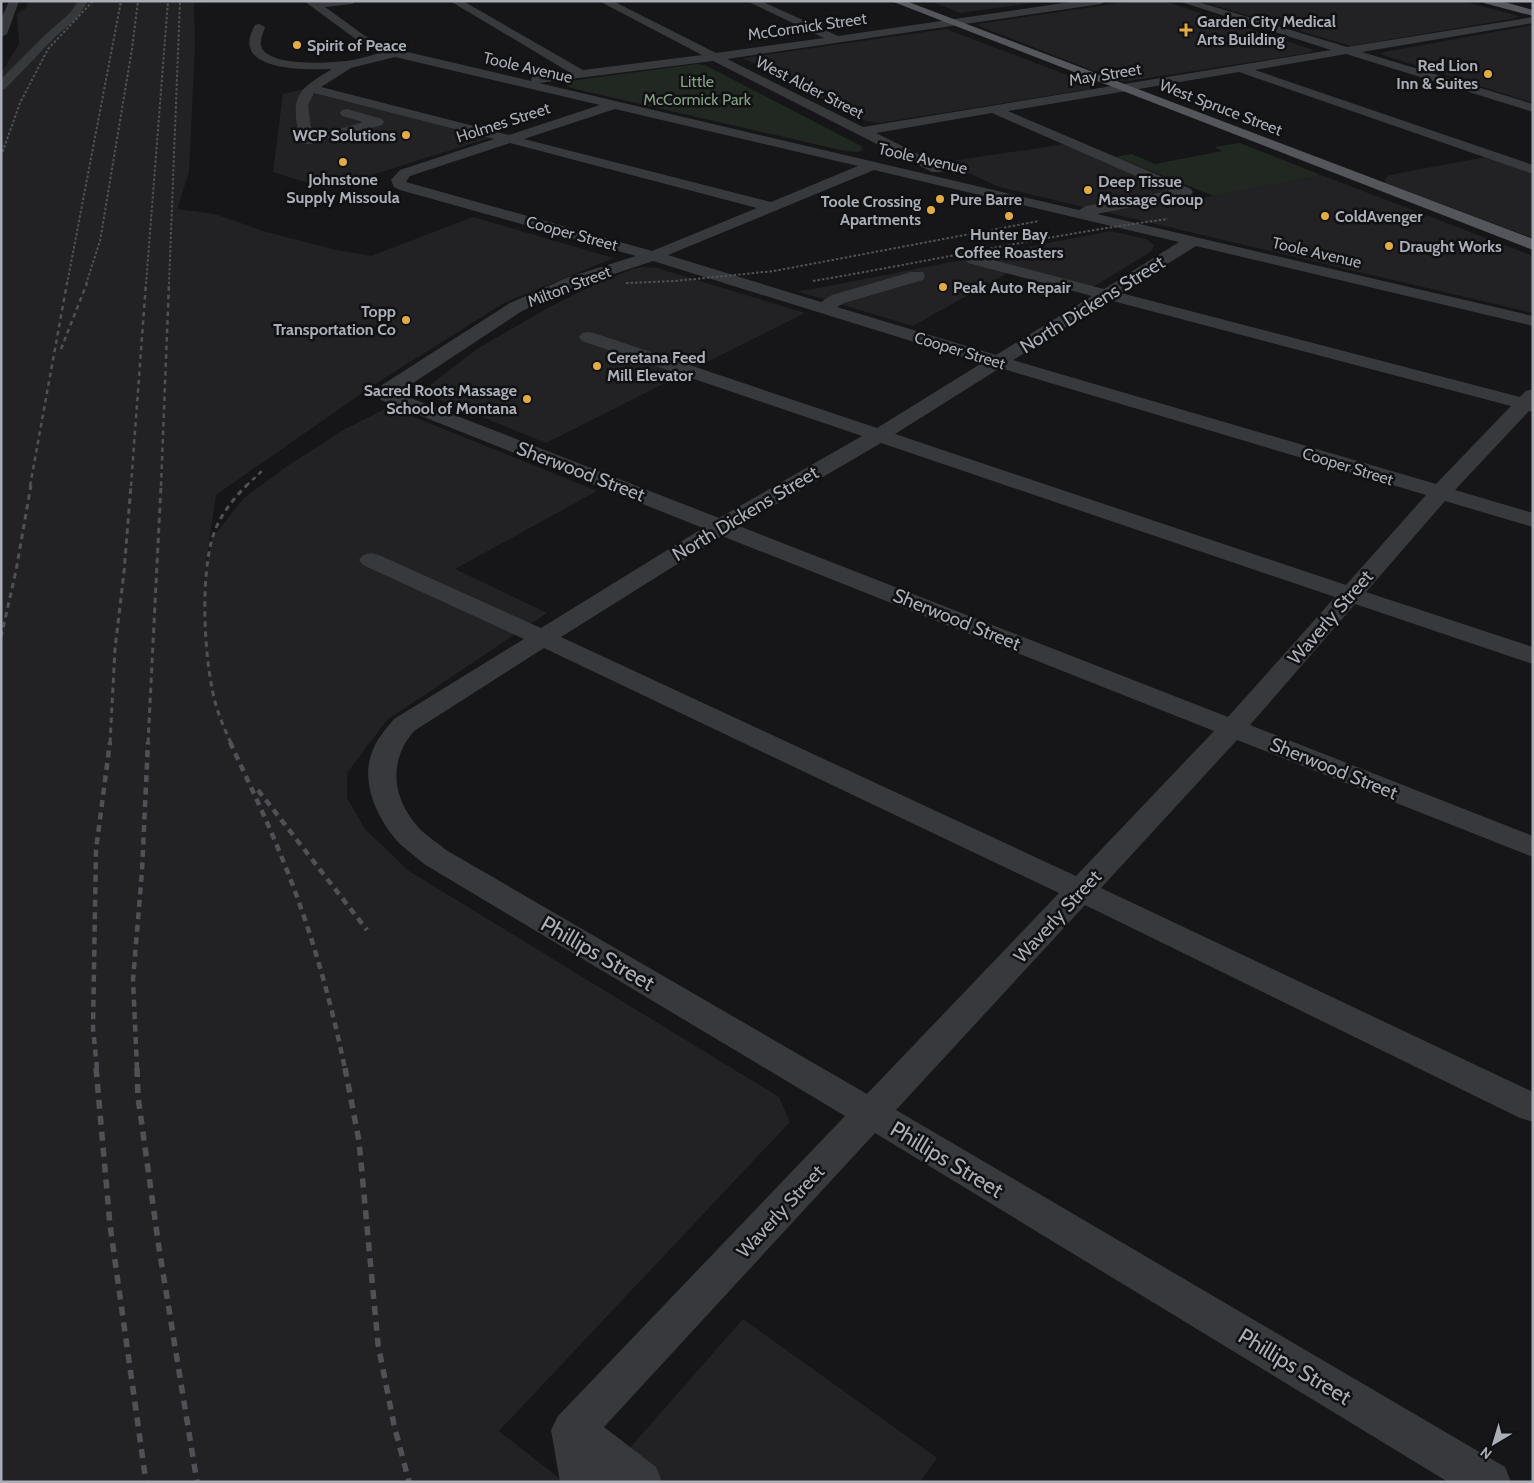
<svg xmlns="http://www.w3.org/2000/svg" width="1534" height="1483" viewBox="0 0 1534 1483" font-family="Cabin,sans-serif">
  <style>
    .built { fill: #222225 }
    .green { fill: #212822 }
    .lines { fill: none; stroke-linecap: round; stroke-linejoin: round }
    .minor { fill: #38393d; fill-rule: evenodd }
    .major { fill: #54565b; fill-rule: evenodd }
    .rail-far4 { stroke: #4f5156; stroke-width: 2; stroke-dasharray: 2.5 2; stroke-linecap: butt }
    .rail-far3 { stroke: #4f5156; stroke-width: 2.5; stroke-dasharray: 4.5 4; stroke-linecap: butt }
    .rail-far2 { stroke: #4f5156; stroke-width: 3; stroke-dasharray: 5.5 4.5; stroke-linecap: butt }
    .rail-far1 { stroke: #4f5156; stroke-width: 4.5; stroke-dasharray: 7 5.5; stroke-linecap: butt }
    .rail { stroke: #4f5156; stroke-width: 5.5; stroke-dasharray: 9 7; stroke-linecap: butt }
    .poi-dot { fill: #e2ab44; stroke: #111113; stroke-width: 2 }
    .labels { text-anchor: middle; stroke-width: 5; stroke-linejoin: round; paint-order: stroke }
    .far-poi-label { font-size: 16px; font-weight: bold; fill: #aaaeb7; stroke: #111113; text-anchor: start }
    .far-street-label { font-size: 16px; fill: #aaaeb7; stroke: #111113 }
    .far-park-label { font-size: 16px; fill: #82a084; stroke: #111113 }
    .street-label { font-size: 19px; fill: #aaaeb7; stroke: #111113 }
    .near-street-label { font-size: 22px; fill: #aaaeb7; stroke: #111113 }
  </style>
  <rect width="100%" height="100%" fill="#161618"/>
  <path class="built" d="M 28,1 L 219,1 L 194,3 L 195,45 L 189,172 L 177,209 L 215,214 L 263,231 L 336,250 L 371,256 L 473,217 L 614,258 L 504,303 L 375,384 L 216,495 L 203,584 L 212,538 L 244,498 L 283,469 L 343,430 L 389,407 L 597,491 L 455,569 L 547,613 L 387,720 L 347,773 L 347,798 L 365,829 L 409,871 L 779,1097 L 790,1122 L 499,1431 L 564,1482 L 1,1482 L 1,73 L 19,44 L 17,14 L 26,8 Z
    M 930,1 L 1047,1 L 960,13 Z
    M 1133,1 L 1164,1 L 1314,50 L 1309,53 L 1130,81 L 1120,81 L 976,25 L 984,23 Z
    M 1199,1 L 1462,1 L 1519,16 L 1512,19 L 1351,46 Z
    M 1533,25 L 1533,103 L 1380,54 L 1384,52 Z
    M 946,29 L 1096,86 L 1091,89 L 880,123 L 866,121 L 743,58 Z
    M 312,87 L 499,135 L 327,189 L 273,172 L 283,94 Z
    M 1072,143 L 1202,198 L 1321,175 L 1533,256 L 1533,313 L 999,187 L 945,162 Z
    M 1491,156 L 1533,170 L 1533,238 L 1386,183 L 1385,179 L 1389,175 Z
    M 1110,231 L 1146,239 L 1154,245 L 1152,251 L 1088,290 L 1013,270 L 913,326 L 796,291 L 808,290 Z
    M 643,267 L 657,268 L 805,313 L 546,443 L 421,392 L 477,349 L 546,309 L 591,286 L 633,269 Z
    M 743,1319 L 937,1458 L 920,1482 L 600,1482 Z"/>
  <path class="green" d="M 697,64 L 705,65 L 861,146 L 863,149 L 858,152 L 845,151 L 571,88 L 565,84 L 570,81 Z
    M 1240,143 L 1321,175 L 1214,196 L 1116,157 L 1132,154 L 1155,164 L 1222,151 L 1214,147 Z"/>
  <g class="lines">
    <path class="minor" d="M 9,1 L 19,1 L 7,34 L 1,37 L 1,19 Z
      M 78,1 L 88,1 L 78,17 L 54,38 L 5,89 L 1,90 L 1,79 L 46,34 L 70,13 Z
      M 304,1 L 357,1 L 352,4 L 325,7 L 365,36 L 399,50 L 531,81 L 532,77 L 536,76 L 569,72 L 450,1 L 463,1 L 583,70 L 702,55 L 599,1 L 613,1 L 716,53 L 824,38 L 747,1 L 761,1 L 838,36 L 1077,1 L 1106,1 L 1101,4 L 727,59 L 863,127 L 1331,50 L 1178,1 L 1195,1 L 1347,47 L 1533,17 L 1533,23 L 1362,52 L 1533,104 L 1533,112 L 1346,54 L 1255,70 L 1533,165 L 1533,174 L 1239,72 L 1008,111 L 1191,189 L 1193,192 L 1191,195 L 1186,196 L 1097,214 L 1533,316 L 1533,326 L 1196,246 L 1121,293 L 1520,397 L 1526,391 L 1533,389 L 1533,412 L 1529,411 L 1455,490 L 1533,513 L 1533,527 L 1445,501 L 1366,592 L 1533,647 L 1533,664 L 1355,604 L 1250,725 L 1533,836 L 1533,857 L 1237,740 L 1101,888 L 1533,1092 L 1533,1122 L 1520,1118 L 1085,905 L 896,1110 L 1505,1467 L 1511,1482 L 1448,1482 L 875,1133 L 604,1427 L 656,1467 L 662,1482 L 560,1482 L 551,1430 L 558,1416 L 845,1116 L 424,864 C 416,857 408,851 400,844 C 379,822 361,785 371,755 C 375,741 385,730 394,719 L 524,639 L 363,565 L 359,560 L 363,555 L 371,553 L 379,555 L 541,628 L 703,528 L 381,400 L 378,396 L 382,385 L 510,303 L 566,278 L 636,256 L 400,190 L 394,187 L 391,180 L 400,170 L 494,139 L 314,93 L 308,105 L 311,128 L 333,131 L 363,122 L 342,116 L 340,113 L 342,110 L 347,109 L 382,119 L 384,122 L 382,125 L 334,139 L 313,137 L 314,141 L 312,144 L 302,144 C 299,138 298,131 297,124 C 291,91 307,85 332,69 C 306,70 228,72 255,25 L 259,24 L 265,27 C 263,33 260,40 261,46 C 267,67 329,63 346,61 C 358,60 371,55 384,52 L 357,40 ZM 395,57 L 600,105 L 509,135 L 321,87 L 351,68 ZM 713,61 L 932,172 L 942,172 L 944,169 L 942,166 L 876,133 L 992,113 L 1170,191 L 1086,206 L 1079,210 L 539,83 ZM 615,109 L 858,166 L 771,202 L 524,139 ZM 510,143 L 757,208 L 652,251 L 406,182 L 410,176 ZM 874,170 L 1179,242 L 1104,289 L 974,255 L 968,257 L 966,260 L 968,263 L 1092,296 L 996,355 L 837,307 L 844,303 L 923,280 L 925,276 L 923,272 L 911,272 L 832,295 L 821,302 L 668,255 ZM 653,261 L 982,363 L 877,428 L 594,333 L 588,332 L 582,333 L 579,337 L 582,341 L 862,436 L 719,518 L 398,393 L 522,311 L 578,286 ZM 1109,300 L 1511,406 L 1436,484 L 1013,360 ZM 1000,368 L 1426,495 L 1346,585 L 895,434 ZM 881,443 L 1335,597 L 1228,717 L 739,526 ZM 722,536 L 1214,731 L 1076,876 L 561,637 ZM 544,648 L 1059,893 L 867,1094 L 446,850 C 437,842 426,836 418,827 C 392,798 388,761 414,731 Z"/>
    <path class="major" d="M 891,1 L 906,1 L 1533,239 L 1533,250 Z
      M 1483,1 L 1501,1 L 1533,10 L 1533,16 L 1484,3 Z"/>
    <path class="rail-far4" d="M 1,156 L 20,103 L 48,49 L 93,1
      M 813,281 C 931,261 1049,235 1168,219
      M 626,283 L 675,281 L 774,271 L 1039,221
      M 67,284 L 121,1
      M 86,284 L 100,241 L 132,49 L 138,1
      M 146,284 L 168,1
      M 169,284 L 180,1"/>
    <path class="rail-far3" d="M 61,349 L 87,283
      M 30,486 L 67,283
      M 131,486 L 146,283
      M 161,486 L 169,283
      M 246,486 L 264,469"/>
    <path class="rail-far2" d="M 1,637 L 16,571 L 31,485
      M 110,743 L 115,649 L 124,572 L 131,485
      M 148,743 L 161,485
      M 231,743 C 223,726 215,707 212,688 C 204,648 201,579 212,539 C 218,518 232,500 247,485"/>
    <path class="rail-far1" d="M 230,742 C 247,779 265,816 280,853 C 309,923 330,996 345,1069
      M 258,790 L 367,930
      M 97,1069 L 93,1028 L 96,850 L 110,742
      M 137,1069 L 133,980 L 142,871 L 148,742"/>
    <path class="rail" d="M 96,1068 L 110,1225 L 146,1482
      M 137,1068 L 138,1097 L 159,1248 L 197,1482
      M 345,1068 L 359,1141 L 378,1344 L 394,1425 L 409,1482"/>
  </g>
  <g class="poi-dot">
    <path d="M1183.5 22.5h5v5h5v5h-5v5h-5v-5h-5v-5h5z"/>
    <circle cx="297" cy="45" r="5"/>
    <circle cx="1488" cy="74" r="5"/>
    <circle cx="406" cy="135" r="5"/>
    <circle cx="343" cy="162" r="5"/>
    <circle cx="1088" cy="190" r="5"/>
    <circle cx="940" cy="199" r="5"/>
    <circle cx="931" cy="210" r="5"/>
    <circle cx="1009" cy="216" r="5"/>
    <circle cx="1325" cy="216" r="5"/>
    <circle cx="1389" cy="246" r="5"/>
    <circle cx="943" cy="287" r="5"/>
    <circle cx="406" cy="320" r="5"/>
    <circle cx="597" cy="366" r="5"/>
    <circle cx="527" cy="399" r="5"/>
  </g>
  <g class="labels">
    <g class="far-poi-label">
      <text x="1197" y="27">Garden City Medical<tspan x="1197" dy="18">Arts Building</tspan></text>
      <text x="307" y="51">Spirit of Peace</text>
      <text x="1478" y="71" text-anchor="end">Red Lion<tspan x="1478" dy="18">Inn &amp; Suites</tspan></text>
      <text x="396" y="141" text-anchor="end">WCP Solutions</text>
      <text x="343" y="185" text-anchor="middle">Johnstone<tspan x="343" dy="18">Supply Missoula</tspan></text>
      <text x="1098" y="187">Deep Tissue<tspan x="1098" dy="18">Massage Group</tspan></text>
      <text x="950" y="205">Pure Barre</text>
      <text x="921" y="207" text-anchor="end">Toole Crossing<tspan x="921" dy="18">Apartments</tspan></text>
      <text x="1335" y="222">ColdAvenger</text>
      <text x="1009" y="240" text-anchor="middle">Hunter Bay<tspan x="1009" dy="18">Coffee Roasters</tspan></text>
      <text x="1399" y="252">Draught Works</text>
      <text x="953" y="293">Peak Auto Repair</text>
      <text x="396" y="317" text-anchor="end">Topp<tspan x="396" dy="18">Transportation Co</tspan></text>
      <text x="607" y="363">Ceretana Feed<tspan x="607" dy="18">Mill Elevator</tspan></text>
      <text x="517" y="396" text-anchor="end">Sacred Roots Massage<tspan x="517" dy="18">School of Montana</tspan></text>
    </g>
    <g class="far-street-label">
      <text transform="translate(807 26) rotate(-8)" y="6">McCormick Street</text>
      <text transform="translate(528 67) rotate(13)" y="6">Toole Avenue</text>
      <text transform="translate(1105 74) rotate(-9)" y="6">May Street</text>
      <text transform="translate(810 87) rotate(27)" y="6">West Alder Street</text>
      <text transform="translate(1221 107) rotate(21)" y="6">West Spruce Street</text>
      <text transform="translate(503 122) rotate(-18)" y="6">Holmes Street</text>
      <text transform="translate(923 158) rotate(13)" y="6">Toole Avenue</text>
      <text transform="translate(572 233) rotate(15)" y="6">Cooper Street</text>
      <text transform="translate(1317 252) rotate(13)" y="6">Toole Avenue</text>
      <text transform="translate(569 286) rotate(-21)" y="6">Milton Street</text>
      <text transform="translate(960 350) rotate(17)" y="6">Cooper Street</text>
      <text transform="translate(1348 466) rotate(17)" y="6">Cooper Street</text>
    </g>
    <g class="far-park-label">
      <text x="697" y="87">Little<tspan x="697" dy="18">McCormick Park</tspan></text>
    </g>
    <g class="street-label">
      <text transform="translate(1092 304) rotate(-32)" y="7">North Dickens Street</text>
      <text transform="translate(581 471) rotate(21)" y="7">Sherwood Street</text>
      <text transform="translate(745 513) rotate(-31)" y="7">North Dickens Street</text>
      <text transform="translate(1330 617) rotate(-49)" y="7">Waverly Street</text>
      <text transform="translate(957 619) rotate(22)" y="7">Sherwood Street</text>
      <text transform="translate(1334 768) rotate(22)" y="7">Sherwood Street</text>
      <text transform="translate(1057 916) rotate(-47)" y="7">Waverly Street</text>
      <text transform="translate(780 1211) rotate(-47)" y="7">Waverly Street</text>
    </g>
    <g class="near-street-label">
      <text transform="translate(598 953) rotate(30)" y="8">Phillips Street</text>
      <text transform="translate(947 1159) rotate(31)" y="8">Phillips Street</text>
      <text transform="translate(1295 1366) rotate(31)" y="8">Phillips Street</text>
    </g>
  </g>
  <rect width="1534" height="1483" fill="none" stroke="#aaaeb7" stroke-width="5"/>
  <g transform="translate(1494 1443) rotate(218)" stroke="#111113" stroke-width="4" paint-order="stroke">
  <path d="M0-4L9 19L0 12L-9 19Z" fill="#aaaeb7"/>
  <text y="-8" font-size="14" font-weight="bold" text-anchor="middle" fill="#aaaeb7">N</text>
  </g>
</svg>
